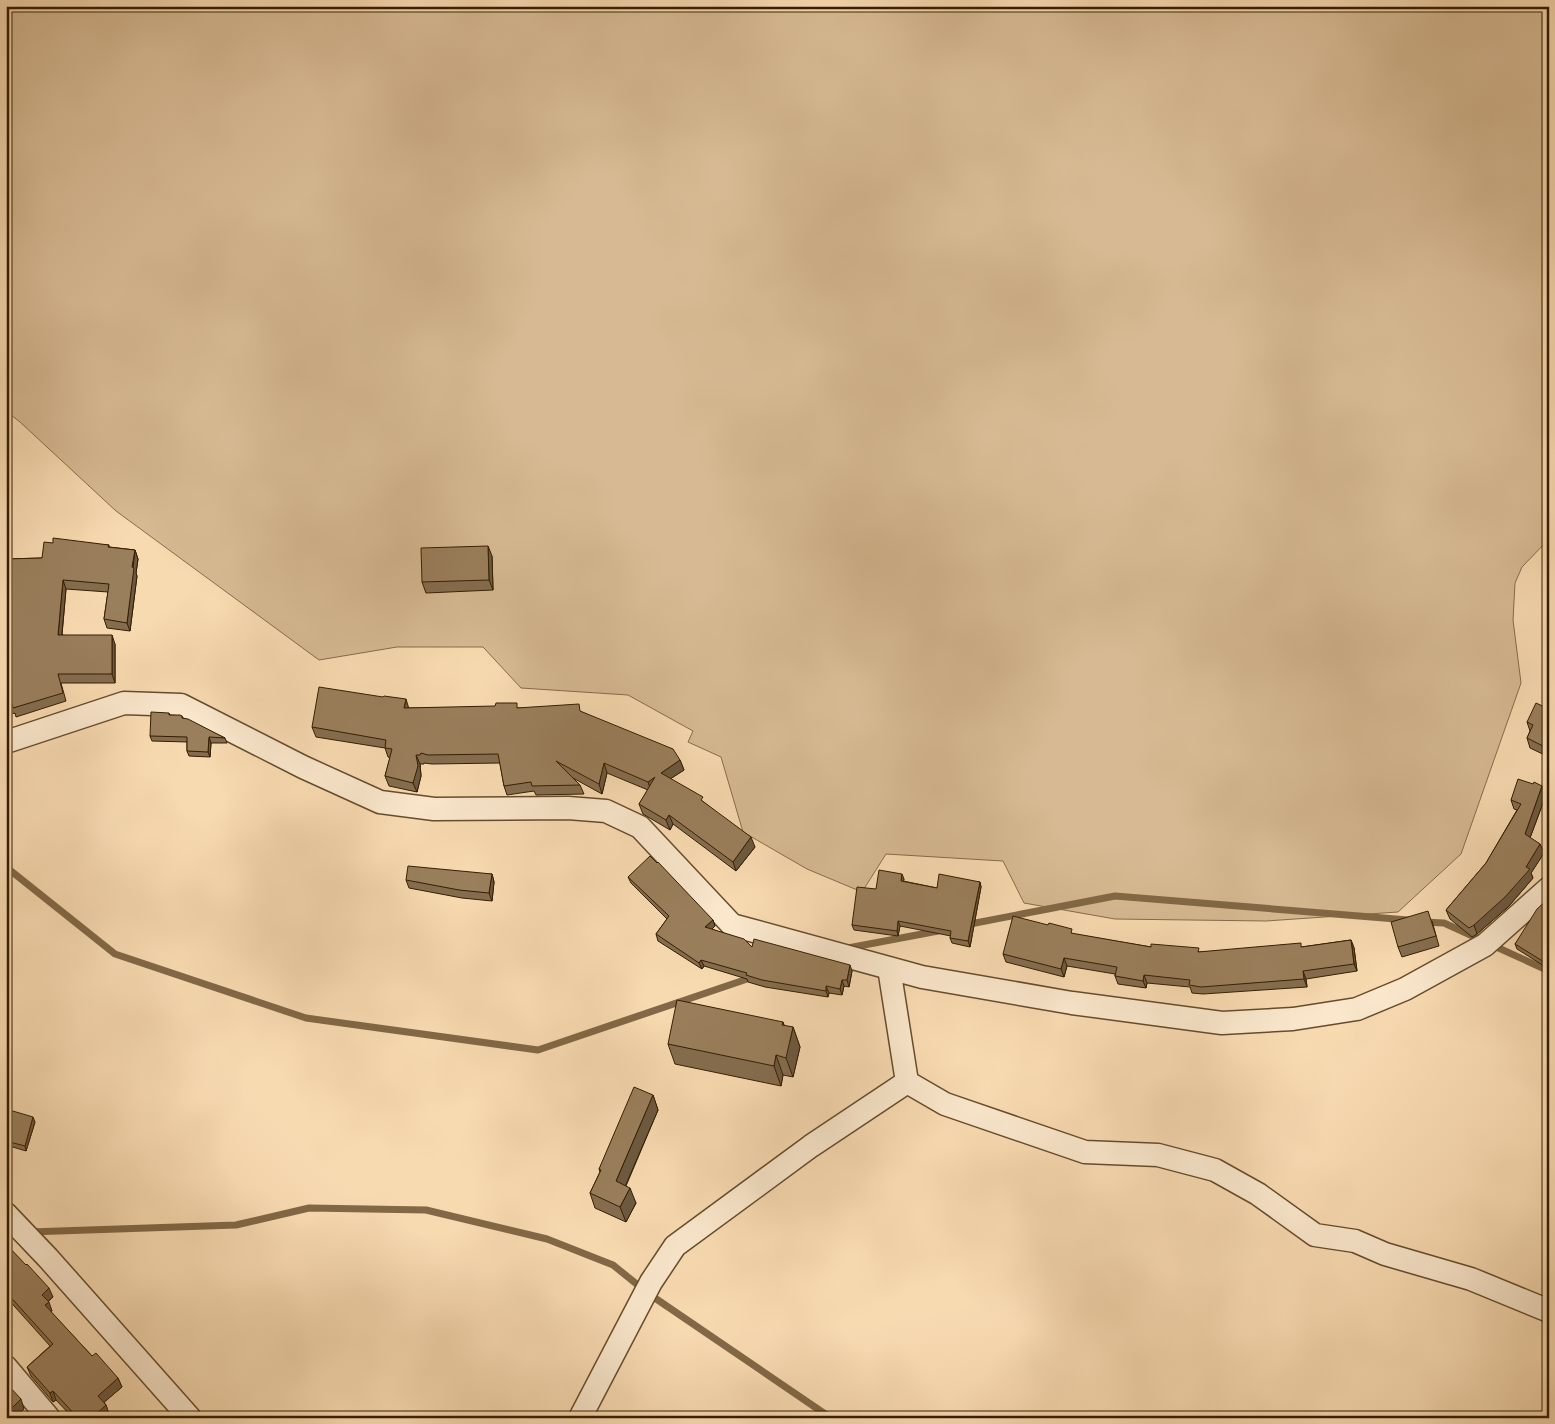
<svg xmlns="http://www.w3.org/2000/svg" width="1555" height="1424" viewBox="0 0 1555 1424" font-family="Cardo,serif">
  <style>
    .green { fill: #d7ba93; stroke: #866c4a }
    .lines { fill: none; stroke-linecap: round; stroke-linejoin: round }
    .stream { stroke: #826846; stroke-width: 7 }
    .street-casing { stroke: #664c2c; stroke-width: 25 }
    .street { stroke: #fae7cc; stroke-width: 22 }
    .wall { fill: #846d4f; stroke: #351d00 }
    .shaded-wall { fill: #6c5940; stroke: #351d00 }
    .building { fill: #9a7f5c; stroke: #351d00 }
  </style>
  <rect width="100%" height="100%" fill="#f8dab1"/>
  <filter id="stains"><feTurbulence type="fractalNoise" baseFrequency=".004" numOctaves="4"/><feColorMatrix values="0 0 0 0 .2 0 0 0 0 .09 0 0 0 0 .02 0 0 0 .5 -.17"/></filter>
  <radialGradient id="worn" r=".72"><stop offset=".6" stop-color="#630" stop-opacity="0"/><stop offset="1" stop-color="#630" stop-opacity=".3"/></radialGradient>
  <path class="green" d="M 6,6 L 1549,6 L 1549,539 L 1522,567 L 1515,583 L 1513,620 L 1521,683 L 1461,854 L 1398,912 L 1266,921 L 1115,919 L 1024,903 L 1003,861 L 886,854 L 862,892 L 807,869 L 743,832 L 721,757 L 688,742 L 693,731 L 628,695 L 521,688 L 483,647 L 397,647 L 319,660 L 116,511 L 20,422 L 6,411 Z"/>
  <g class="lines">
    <path class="stream" d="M 6,867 L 115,954 L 306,1018 L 538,1050 L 756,976
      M 1424,922 L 1444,923 L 1477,938
      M 965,925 L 1115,896 L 1408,920
      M 1492,945 L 1549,971
      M 848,948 L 938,931
      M 29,1232 L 236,1225 L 309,1208 L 426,1210 L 547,1239 L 613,1265 L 649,1294 L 831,1418"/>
    <g class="street-casing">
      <path id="street" d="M 6,742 L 124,703 L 181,705 L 303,767 L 380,802 L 434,809 L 568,808 L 606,811 L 640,827 L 732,925 L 922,977 L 1072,1003 L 1222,1023 L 1293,1019 L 1357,1009 L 1405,989 L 1485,945 L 1549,888
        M 889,968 L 907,1082
        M 907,1082 L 945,1104 L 1085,1152 L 1158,1155 L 1215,1170 L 1258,1194 L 1315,1235 L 1355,1241 L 1385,1254 L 1471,1279 L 1549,1311
        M 6,1214 L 48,1258 L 190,1418
        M 6,1367 L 49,1418
        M 580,1418 L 651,1282 L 675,1246 L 811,1146 L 907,1082"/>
    </g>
    <use href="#street" class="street"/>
  </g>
  <path class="wall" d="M 53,543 L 109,545 L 109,547 L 135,550 L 138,559 L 136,573 L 137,576 L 130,631 L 107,628 L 104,619 L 108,592 L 66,589 L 62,635 L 115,644 L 115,683 L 61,683 L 66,701 L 16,717 L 15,713 L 6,716 L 6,559 L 42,558 Z
    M 492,556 L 493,590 L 426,593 L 422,582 Z
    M 409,708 L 519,708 L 582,712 L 680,760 L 684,770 L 670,779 L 705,803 L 755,847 L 736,871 L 673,824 L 670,830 L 643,814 L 639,804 L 648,790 L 607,773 L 602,794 L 573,778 L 580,785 L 584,794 L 536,795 L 534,791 L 507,795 L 504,786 L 500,763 L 432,764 L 424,763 L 424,764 L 420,764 L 421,776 L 417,792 L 389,786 L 385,776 L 390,758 L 388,757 L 385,748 L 316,737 L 312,727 Z
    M 1549,709 L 1549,757 L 1530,748 L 1527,738 L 1530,731 L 1527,722 Z
    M 169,713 L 170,715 L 182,716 L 183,718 L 225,738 L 227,743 L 211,743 L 210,757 L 189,756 L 187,751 L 187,742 L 152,741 L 150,736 Z
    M 1533,784 L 1542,786 L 1546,795 L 1530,838 L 1540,844 L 1544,853 L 1531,873 L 1533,878 L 1509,906 L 1477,934 L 1472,937 L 1450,919 L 1446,910 L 1486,863 L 1517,810 L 1514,809 L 1511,800 Z
    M 492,874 L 494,882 L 492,901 L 462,898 L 409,888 L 406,880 Z
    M 628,877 L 713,920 L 715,926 L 712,929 L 752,947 L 852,971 L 849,987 L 844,986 L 842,995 L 829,993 L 828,997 L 765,987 L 748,982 L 747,979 L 704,966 L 702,969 L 658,941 L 656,934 L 667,919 L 631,883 Z
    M 904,879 L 903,881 L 937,888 L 980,882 L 981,887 L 970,947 L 952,943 L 950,938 L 951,936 L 900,926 L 898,936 L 854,930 L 852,925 L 876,889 Z
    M 1549,898 L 1549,969 L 1517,949 L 1515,944 Z
    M 1432,921 L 1439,946 L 1402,957 L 1398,947 Z
    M 1048,925 L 1073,934 L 1151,947 L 1200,952 L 1302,947 L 1351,940 L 1354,948 L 1357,971 L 1306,979 L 1307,987 L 1203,994 L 1192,993 L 1190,987 L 1147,983 L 1146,988 L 1118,984 L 1115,976 L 1115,974 L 1067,966 L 1064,977 L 1006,962 L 1003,954 Z
    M 783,1022 L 784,1026 L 793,1027 L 800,1047 L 793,1077 L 783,1075 L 781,1086 L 675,1064 L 668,1044 Z
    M 653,1095 L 658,1110 L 626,1186 L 636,1203 L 626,1222 L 595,1208 L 590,1193 L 600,1172 L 599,1169 Z
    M 6,1109 L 35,1122 L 26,1151 L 6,1145 Z
    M 6,1244 L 53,1297 L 48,1302 L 52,1311 L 51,1312 L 92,1356 L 118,1378 L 122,1387 L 104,1402 L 106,1405 L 109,1414 L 105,1418 L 73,1418 L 56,1400 L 53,1402 L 31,1376 L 27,1367 L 50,1346 L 6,1297 Z"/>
  <path class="shaded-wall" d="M 488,546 L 492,556 L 493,590 L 489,580 Z
    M 135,550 L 138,559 L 136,573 L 137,576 L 130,631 L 127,623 Z
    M 63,580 L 66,589 L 61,644 L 58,635 Z
    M 112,635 L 115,644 L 115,683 L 112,674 Z
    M 406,699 L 409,709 L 404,708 Z
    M 209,737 L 211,743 L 210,757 L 208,752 Z
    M 416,755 L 420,764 L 421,776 L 417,792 L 413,783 Z
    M 680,760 L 684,770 L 664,783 L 661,773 Z
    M 604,763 L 607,773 L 602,794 L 599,784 Z
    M 655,777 L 651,791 L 648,782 Z
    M 1542,786 L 1546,795 L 1528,843 L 1525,834 Z
    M 669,815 L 673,824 L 670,830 L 666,820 Z
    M 751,837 L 755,847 L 736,871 L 733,862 Z
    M 1540,844 L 1544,853 L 1531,873 L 1533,878 L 1509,906 L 1477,934 L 1474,925 L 1526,867 Z
    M 492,874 L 494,882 L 492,901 L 489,893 Z
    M 902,874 L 904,879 L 903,886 L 901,881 Z
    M 980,882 L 981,887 L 970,947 L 968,941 Z
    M 713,920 L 715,926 L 707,934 L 705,927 Z
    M 898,921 L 900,926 L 898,936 L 897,931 Z
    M 1351,940 L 1354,948 L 1357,971 L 1354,964 Z
    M 1064,958 L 1067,966 L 1064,977 L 1061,969 Z
    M 701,960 L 704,966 L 702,969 L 699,963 Z
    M 850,965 L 852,971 L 849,987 L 847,980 Z
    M 1303,971 L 1306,979 L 1307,987 L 1304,979 Z
    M 1144,975 L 1147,983 L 1146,988 L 1143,981 Z
    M 842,980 L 844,986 L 842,995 L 840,989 Z
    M 826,986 L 829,993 L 828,997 L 826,991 Z
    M 783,1022 L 790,1041 L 793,1027 L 800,1047 L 793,1077 L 786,1058 L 782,1025 Z
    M 776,1055 L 783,1075 L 781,1086 L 774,1066 Z
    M 653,1095 L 658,1110 L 621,1196 L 616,1181 Z
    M 33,1117 L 35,1122 L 26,1151 L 25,1146 Z
    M 630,1188 L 636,1203 L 626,1222 L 620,1207 Z
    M 49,1288 L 53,1297 L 45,1304 L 42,1295 Z
    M 49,1302 L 52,1311 L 49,1314 L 45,1305 Z
    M 118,1378 L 122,1387 L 101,1405 L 98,1396 Z
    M 53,1391 L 56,1400 L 53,1402 L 50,1393 Z
    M 21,1399 L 24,1409 L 15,1418 L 10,1410 Z
    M 106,1405 L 109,1414 L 105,1418 L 92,1418 Z"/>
  <path class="building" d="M 53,538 L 109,545 L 108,547 L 135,550 L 132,567 L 134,568 L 127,623 L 104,619 L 109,584 L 63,580 L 58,635 L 112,635 L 112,674 L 58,674 L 63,693 L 13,708 L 12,704 L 6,706 L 6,559 L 42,558 L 44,542 L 53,543 Z
    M 488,546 L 489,580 L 422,582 L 421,548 Z
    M 319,687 L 383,697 L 384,696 L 406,699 L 404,708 L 495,706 L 496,703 L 517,703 L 517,708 L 579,704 L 580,711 L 673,749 L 680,760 L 661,773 L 703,797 L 701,800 L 751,837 L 733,862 L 669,815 L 666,820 L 639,804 L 655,777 L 648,782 L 604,763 L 599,784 L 556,761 L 580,785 L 532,786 L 531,782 L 504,786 L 498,754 L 428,755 L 421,753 L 420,755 L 416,755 L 418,766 L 413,783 L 385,776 L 392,749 L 385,748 L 386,740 L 312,727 Z
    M 1536,703 L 1549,709 L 1549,749 L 1527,738 L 1533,725 L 1527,722 Z
    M 151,712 L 169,713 L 169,715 L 180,715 L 182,716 L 182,718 L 188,719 L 225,738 L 209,737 L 208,752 L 187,751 L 187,737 L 150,736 Z
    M 1518,779 L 1533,784 L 1534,782 L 1542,786 L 1525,834 L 1540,844 L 1526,867 L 1530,869 L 1505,897 L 1474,925 L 1469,928 L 1446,910 L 1486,863 L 1521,804 L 1511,800 Z
    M 650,856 L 657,863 L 658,862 L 713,920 L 705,927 L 744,939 L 752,947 L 754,939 L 850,965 L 847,980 L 842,980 L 840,989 L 826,986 L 826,991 L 762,980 L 746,975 L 747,973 L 701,960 L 699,963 L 656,934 L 669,916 L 628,877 Z
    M 408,866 L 492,874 L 489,893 L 459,890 L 406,880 Z
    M 879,870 L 902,874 L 901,881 L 937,888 L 939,874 L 980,882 L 968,941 L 950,938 L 951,931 L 898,921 L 897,931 L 852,925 L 857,887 L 876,889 Z
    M 1549,898 L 1549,965 L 1515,944 L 1537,909 Z
    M 1428,911 L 1436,936 L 1398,947 L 1391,922 Z
    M 1013,916 L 1048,925 L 1049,923 L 1072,929 L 1071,933 L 1151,947 L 1151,944 L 1199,948 L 1198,952 L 1301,943 L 1301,947 L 1351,940 L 1354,964 L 1303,971 L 1304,979 L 1201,987 L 1189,985 L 1190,980 L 1144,975 L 1143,981 L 1115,976 L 1117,967 L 1064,958 L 1061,969 L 1003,954 Z
    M 677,1000 L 783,1022 L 782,1025 L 793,1027 L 786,1058 L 776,1055 L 774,1066 L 668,1044 Z
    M 634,1087 L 653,1095 L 616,1181 L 630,1188 L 620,1207 L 590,1193 L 601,1170 L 599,1169 Z
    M 6,1109 L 33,1117 L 25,1146 L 6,1141 Z
    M 6,1244 L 26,1265 L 27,1264 L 49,1288 L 42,1295 L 49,1302 L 45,1305 L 92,1356 L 96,1353 L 118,1378 L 98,1396 L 106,1405 L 92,1418 L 78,1418 L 53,1391 L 50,1393 L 27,1367 L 53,1344 L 6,1292 Z
    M 6,1384 L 7,1384 L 21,1399 L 10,1410 L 16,1418 L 6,1418 Z"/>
  <rect width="1555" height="1424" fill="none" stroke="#f8dab1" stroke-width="25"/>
  <rect x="8" y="8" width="1540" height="1409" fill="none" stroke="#351d00" stroke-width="2.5"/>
  <rect x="12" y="12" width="1530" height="1399" fill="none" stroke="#351d00"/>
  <rect width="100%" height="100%" filter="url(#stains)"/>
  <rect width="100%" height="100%" fill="url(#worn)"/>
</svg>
